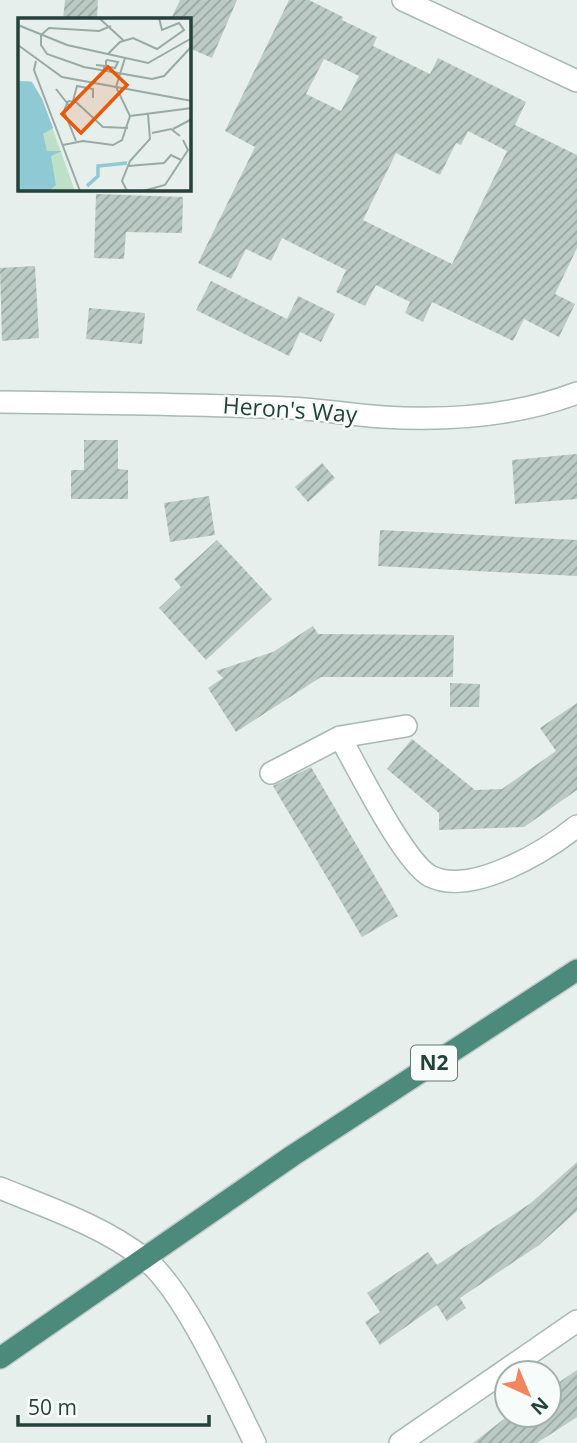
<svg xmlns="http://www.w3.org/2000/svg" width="577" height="1443" viewBox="0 0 577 1443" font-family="'Open Sans',sans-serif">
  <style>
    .building { fill: url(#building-hatch); fill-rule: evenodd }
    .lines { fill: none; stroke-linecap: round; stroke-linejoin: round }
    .minor-casing { stroke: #a8b8b2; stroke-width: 24 }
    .trunk-casing { stroke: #c2cac8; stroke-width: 24 }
    .minor { stroke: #fff; stroke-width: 21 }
    .trunk { stroke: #4c8a7c; stroke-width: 21 }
    .labels { text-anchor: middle; stroke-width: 5; stroke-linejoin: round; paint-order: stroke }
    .shield { fill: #f7fbf9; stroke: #637a73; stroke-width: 2 }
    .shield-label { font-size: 21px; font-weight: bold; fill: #24423a }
    .street-label { font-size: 23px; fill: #24423a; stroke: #f7fbf9 }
    .inset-river { fill: none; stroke: #8ec9d4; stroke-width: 3.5 }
    .inset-road { fill: none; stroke: #98aaa4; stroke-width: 2 }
    .view { fill: #e8590c; fill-opacity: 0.15; stroke: #e8590c; stroke-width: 3.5 }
    .inset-edge { fill: none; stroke: #24423a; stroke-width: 3.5 }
  </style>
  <defs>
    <pattern id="building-hatch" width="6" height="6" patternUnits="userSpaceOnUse" patternTransform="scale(1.75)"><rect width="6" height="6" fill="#bbcac4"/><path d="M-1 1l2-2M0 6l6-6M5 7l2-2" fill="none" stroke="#98a6a0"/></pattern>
  </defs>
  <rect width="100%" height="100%" fill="#e6efeb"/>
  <path class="building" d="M 65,0 L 98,0 L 97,19 L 63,19 Z
    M 180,0 L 237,0 L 212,58 L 189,48 L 189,19 L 171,19 Z
    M 289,0 L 309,0 L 343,17 L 342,20 L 377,37 L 373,46 L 430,74 L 438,58 L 526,102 L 515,125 L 577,155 L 577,248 L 555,294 L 575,304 L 559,337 L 524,319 L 513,341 L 432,302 L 423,322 L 405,313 L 410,302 L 376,285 L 365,306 L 336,292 L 346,270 L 282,238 L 271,261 L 246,249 L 231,279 L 198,263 L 255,147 L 225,131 ZM 324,59 L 359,76 L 341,111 L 306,94 ZM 468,131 L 507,151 L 452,264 L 363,220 L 396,153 L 440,175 L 456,143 L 461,145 Z
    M 96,194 L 183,197 L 182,233 L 126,232 L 124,259 L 94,258 Z
    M 35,266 L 39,338 L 2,341 L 0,268 Z
    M 211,281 L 287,319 L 298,296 L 335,314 L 321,342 L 300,332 L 289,356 L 196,310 Z
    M 89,308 L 145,313 L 142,344 L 86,339 Z
    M 84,440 L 118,440 L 118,469 L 128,470 L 128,499 L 71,499 L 71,470 L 84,470 Z
    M 577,454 L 577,499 L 515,504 L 512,460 Z
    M 322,463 L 335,478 L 308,502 L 295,487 Z
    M 209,496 L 215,535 L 170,542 L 164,503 Z
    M 380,530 L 577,540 L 577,576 L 378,566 Z
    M 217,540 L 272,599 L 206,660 L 159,608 L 181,587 L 174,579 Z
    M 313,626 L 318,634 L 454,635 L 453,677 L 321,677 L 236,732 L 208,688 L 223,678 L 216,671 L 273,652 Z
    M 450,683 L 480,684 L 479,707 L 450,707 Z
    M 577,703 L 577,790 L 524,827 L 439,830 L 439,813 L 387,769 L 412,739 L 475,790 L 502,789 L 556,751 L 540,728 Z
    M 311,767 L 398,916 L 362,937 L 273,786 Z
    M 577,1162 L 577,1211 L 539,1245 L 460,1298 L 466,1308 L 447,1321 L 437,1305 L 380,1345 L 365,1322 L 380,1312 L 367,1293 L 428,1252 L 437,1265 L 531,1203 Z
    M 577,1370 L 577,1417 L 537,1443 L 473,1443 L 509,1415 L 549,1415 L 549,1389 Z"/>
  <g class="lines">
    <g class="minor-casing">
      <path id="minor" d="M 403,0 L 577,81
        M 0,402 C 96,403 192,404 288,408 C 320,409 351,415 383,417 C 449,421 516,416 577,393
        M 340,737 C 357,767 404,862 430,876 C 471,897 546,851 577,826
        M 271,773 L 340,737 L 406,726
        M 0,1188 C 49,1208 103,1226 145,1259 C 185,1291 231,1395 255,1443
        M 400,1443 L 577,1321"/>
    </g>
    <g class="trunk-casing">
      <path id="trunk" d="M 0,1358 L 292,1156 L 577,970"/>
    </g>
    <use href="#minor" class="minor"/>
    <use href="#trunk" class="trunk"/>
  </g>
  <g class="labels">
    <rect class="shield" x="411" y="1045.5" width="46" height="35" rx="5"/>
    <g class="shield-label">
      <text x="434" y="1070">N2</text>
    </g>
    <g class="street-label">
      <text transform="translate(290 410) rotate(4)" y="8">Heron's Way</text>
    </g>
  </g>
  <g transform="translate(18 18)">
    <rect width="173" height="173" fill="#e6efeb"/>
    <path d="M 0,63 L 13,63 L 24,81 L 57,173 L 0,173 Z" fill="#bfe0c8"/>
    <path d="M 0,63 L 14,64 L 24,81 L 35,110 L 25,116 L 29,133 L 44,133 L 33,138 L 38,167 L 31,173 L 0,173 Z" fill="#8ec9d4"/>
    <path class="inset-river" d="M 69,168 L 80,158 L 80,148 L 109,145"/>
    <path class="inset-road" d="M 81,0 L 105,22M 0,7 L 49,27 L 130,45 L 174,20M 93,8 L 81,13 L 31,10 L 23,17 L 23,27 L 29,36 L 66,49 L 134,61 L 146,58 L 174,28M 0,27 L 44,59 L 174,83M 90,36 L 102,24 L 115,20 L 139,31 L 166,12 L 161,5 L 144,12 L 141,0M 18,43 L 16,52 L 62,173M 78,47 L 87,48 L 97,50 L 100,44 L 89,42 L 88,43 L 88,47 L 86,49 L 86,53M 38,71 L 53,90M 50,83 L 58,84 L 85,109 L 110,110M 50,83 L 46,93 L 58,123M 55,83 L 59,68 L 75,71 L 75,80M 112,98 L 174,90M 155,111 L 174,101M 134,115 L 153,111 L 162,118M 45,127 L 65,123 L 95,127 L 104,122 L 112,98 L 98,69 L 107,40M 110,148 L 146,145 L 153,137 L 163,142M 109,173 L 104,163 L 112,143 L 132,121 L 130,96M 125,173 L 147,167 L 170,132 L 165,122"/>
    <path class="view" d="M 90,49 L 109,67 L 63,115 L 44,96 Z"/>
    <rect width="173" height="173" class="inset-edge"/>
  </g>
  <g transform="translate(528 1394) rotate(136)"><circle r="33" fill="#f7fbf9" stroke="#a3b1ad" stroke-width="2"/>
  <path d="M0-5L12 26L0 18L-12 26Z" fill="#f4845f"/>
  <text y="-10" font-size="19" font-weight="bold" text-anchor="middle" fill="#24423a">N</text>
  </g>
  <path d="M18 1415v10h191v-10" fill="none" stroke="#24423a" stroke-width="3.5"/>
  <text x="28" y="1415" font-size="21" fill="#24423a" stroke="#f7fbf9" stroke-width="5" paint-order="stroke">50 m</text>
</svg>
